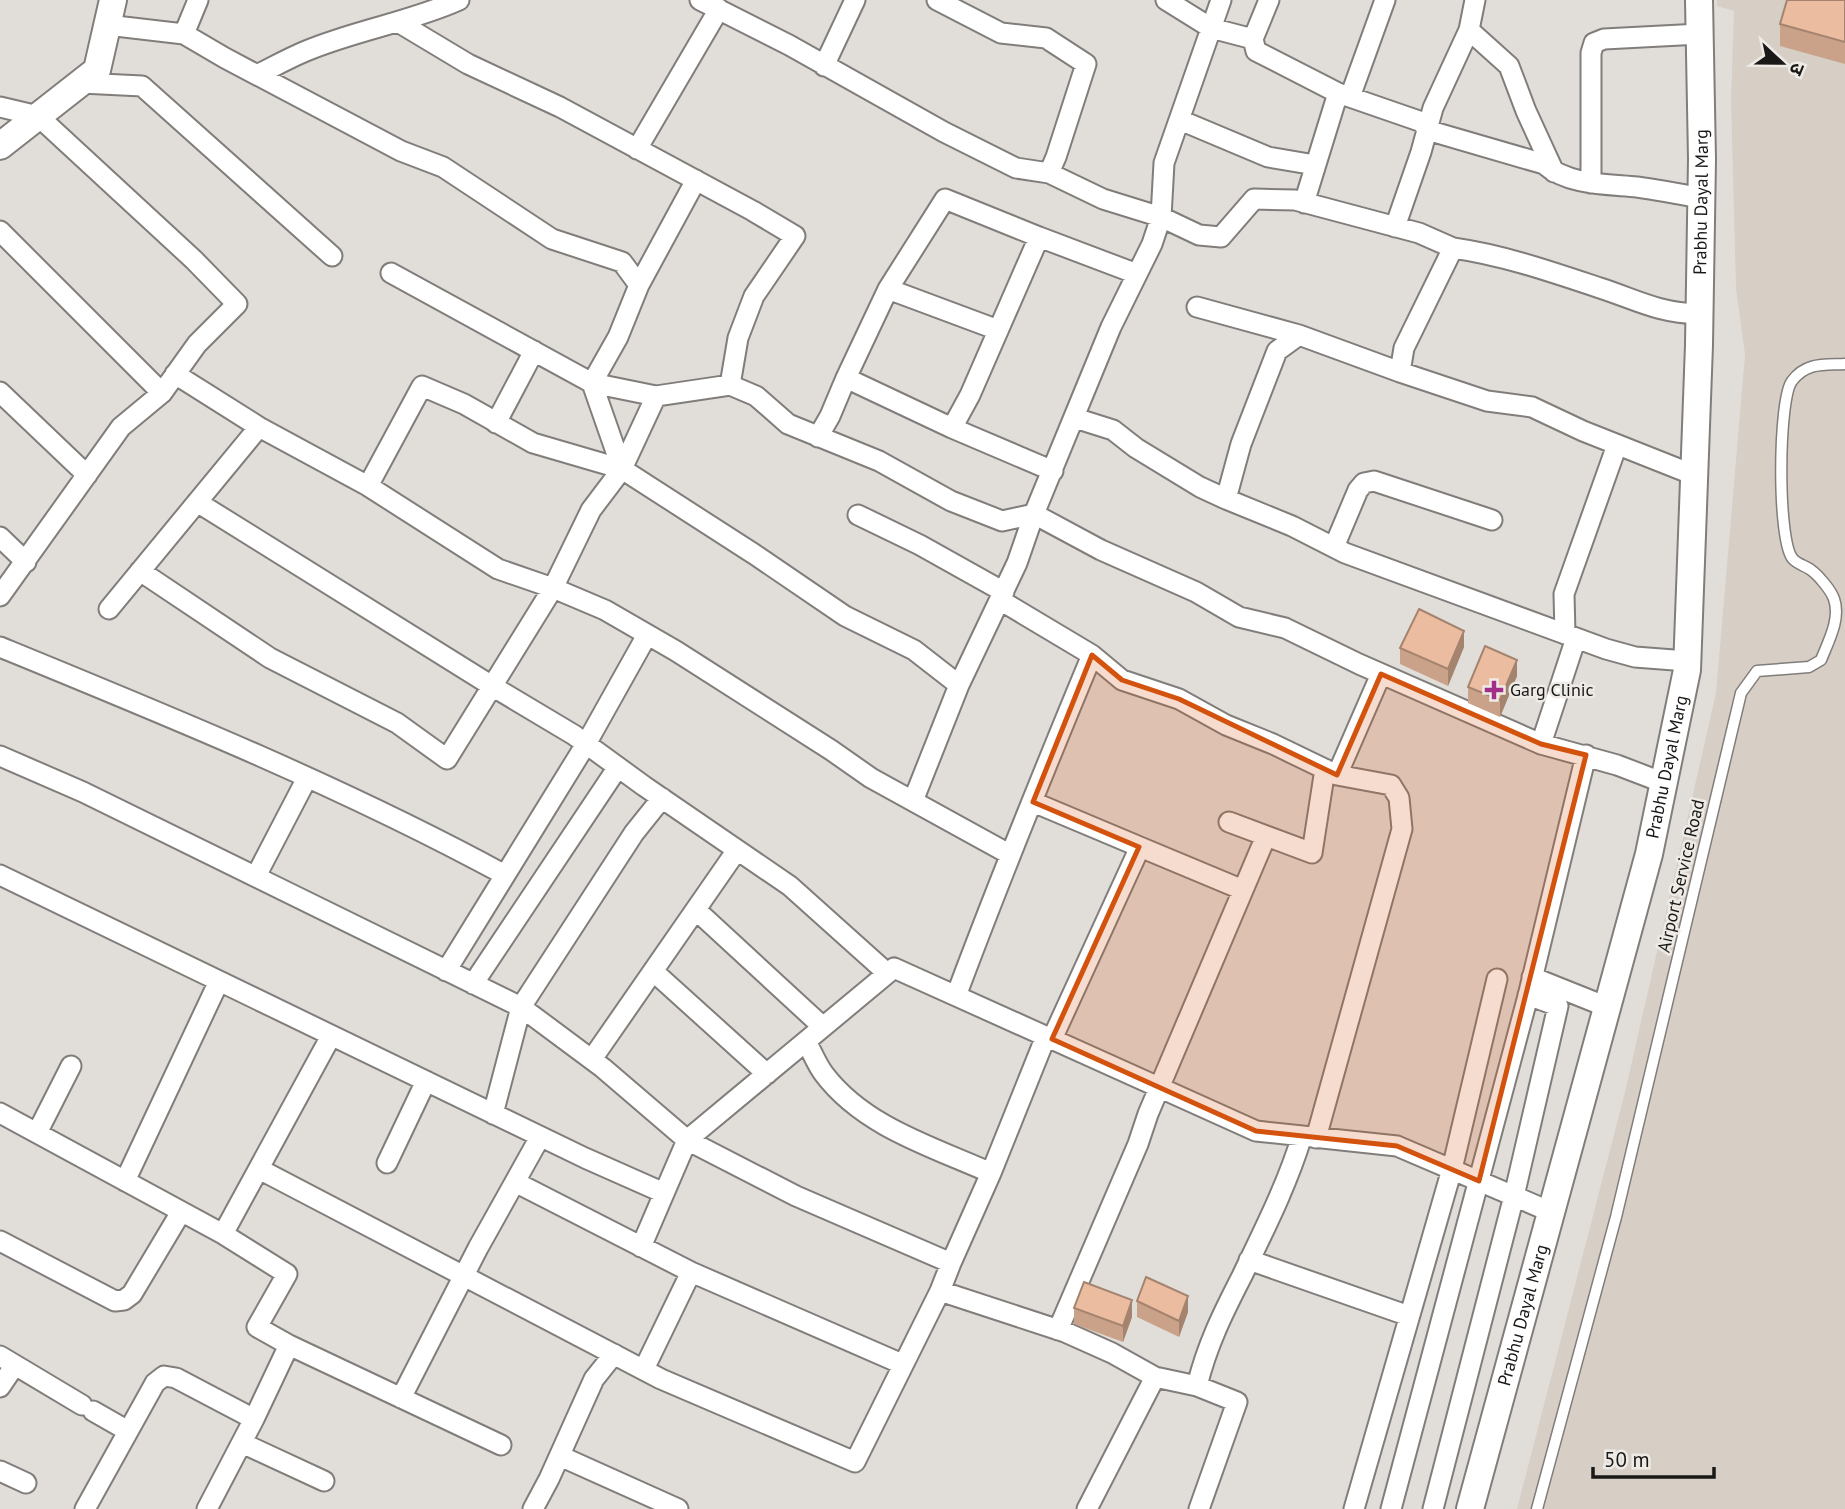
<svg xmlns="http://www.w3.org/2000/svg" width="1845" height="1509" viewBox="0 0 1845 1509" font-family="'PT Sans','Noto Sans Devanagari',sans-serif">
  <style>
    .built { fill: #d7cfc6 }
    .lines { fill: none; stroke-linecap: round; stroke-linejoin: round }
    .lane-casing { stroke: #807d7a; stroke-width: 13 }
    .street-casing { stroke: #807d7a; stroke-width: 23 }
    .secondary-casing { stroke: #807d7a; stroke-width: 30 }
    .lane { stroke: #fff; stroke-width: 10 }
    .street { stroke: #fff; stroke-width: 19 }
    .secondary { stroke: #fff; stroke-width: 26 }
    .wall { fill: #caa289 }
    .shaded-wall { fill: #a4846f }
    .building { fill: #ebbc9f; stroke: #a4846f; stroke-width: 2 }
    .marked { fill: #d3520d; fill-opacity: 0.2; stroke: #d3520d; stroke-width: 5; stroke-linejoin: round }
    .poi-dot { fill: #a32e88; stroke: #eeebe7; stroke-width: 2.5 }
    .labels { text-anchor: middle; stroke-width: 5; stroke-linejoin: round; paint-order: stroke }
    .street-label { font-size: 18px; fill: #191817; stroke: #eeebe7 }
    .poi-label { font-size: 18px; fill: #191817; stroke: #eeebe7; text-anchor: start }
  </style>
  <rect width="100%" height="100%" fill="#e1deda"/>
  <path class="built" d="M 1717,0 L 1845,0 L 1845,1509 L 1517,1509 L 1625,1092 L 1716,693 L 1745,355 L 1736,289 L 1731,101 L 1734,11 L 1717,6 Z"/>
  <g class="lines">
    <g class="lane-casing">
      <path id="lane" d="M 1537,1509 L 1616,1217 L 1741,693 L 1757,671 L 1809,667 L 1821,660 C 1828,642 1841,619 1834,599 C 1831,590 1818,575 1811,570 C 1806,566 1797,564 1793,559 C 1777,542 1778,399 1792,381 C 1806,362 1824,365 1845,364"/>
    </g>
    <g class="street-casing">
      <path id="street" d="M 700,0 L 789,45 L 944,132 L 1016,168 L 1049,173
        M 937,0 L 1001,33 L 1046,38 L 1086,64 L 1056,157 L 1049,173 L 1103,199 L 1161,217 L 1164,163 L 1221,0
        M 1166,0 L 1211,28 L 1253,39
        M 1269,0 L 1253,39 L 1256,51 L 1338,93 L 1422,122 L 1427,130 L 1544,164 C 1568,185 1606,184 1637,187 C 1658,190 1680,194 1701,198
        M 1475,0 L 1469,30 L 1509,66 L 1526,111 L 1554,172
        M 398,22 L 468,64 L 560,107 L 753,211 L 795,236 L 754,296 L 738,338 L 730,385
        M 107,25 L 184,34 L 225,58 L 401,151 L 443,167 L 552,239 L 622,262 L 639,285 L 618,337 L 592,383
        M 184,34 L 198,0
        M 824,66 L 855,0
        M 257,75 C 273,67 289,58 306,51 C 356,30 410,22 459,0
        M 81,83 L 142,86 L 332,256
        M 1350,97 L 1385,0
        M 0,107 L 38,116 L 194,260 L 237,304 L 197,344 L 162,393 L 121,427 L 0,596
        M 1180,120 L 1268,157 L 1315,165
        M 637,149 L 719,9
        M 1591,183 L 1591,53 L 1594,43 L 1604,39 L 1700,34
        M 1304,203 L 1338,93
        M 1395,227 L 1421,152 L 1433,108 L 1469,30
        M 0,231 L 162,393
        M 1453,248 C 1503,255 1552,272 1600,288 C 1637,300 1658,313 1699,314
        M 391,273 L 592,383 L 656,396
        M 639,285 L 696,180
        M 888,289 L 998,330
        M 1197,307 L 1299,335
        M 846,378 L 888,289 L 945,199 L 1039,237
        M 592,383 L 622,469
        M 0,392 L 87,475
        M 1075,418 L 1113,430 L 1136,448 L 1200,487 L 1226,499 L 1241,444 L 1277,351 L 1299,335 L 1400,372
        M 496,423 L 534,351
        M 952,428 L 1053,471
        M 818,437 L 830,416 L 846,378 L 952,428 L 970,395 L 1039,237 L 1137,274
        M 622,469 L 656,396 L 730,385 L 756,396 L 788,424 L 879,461 L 951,501 L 1002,521 L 1034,514
        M 368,486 L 422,386 L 464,404 L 533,443 L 622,469
        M 1226,499 L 1292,526 L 1345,553 L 1606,649 L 1635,657 L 1687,661
        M 197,502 L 492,686 L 574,735 L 644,786 L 790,886 L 887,973
        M 858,515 L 920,545 L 1004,592
        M 0,537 L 26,562
        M 1334,547 L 1358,490 L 1364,483 L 1374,481 L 1492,520
        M 140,571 L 270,658 L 397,723 L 447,759 L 553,588 L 498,569 L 368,486 L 259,427 L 175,374
        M 109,609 L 259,427
        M 1565,634 L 1564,594 L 1617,445
        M 0,647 C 171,717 343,787 505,875
        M 1092,655 L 1122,680 L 1179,699 L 1226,725 L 1273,744 L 1337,775 L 1391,785 L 1399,798 L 1402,829 L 1316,1138
        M 959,685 L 914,650 L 845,616 L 754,554 L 622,469 L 591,510 L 553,588 L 605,610 L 676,651 L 831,750 L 871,778 L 1009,854
        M 1541,744 L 1576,638
        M 0,756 L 83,792 L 521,1007 L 603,1068 L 687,1140 L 796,1196 L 951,1263 L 940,1291 L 855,1462 L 661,1379 L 259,1169
        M 1337,775 L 1381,674
        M 1664,783 L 1617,765 L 1541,744 L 1359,664 L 1285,628 L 1239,617 L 1196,592 L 1101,550 L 1034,514 L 1111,327 L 1152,244 L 1161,217 L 1199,235 L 1221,237 L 1254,199 L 1295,200 L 1419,233 L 1453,248 L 1404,348 L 1400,372 L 1487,401 L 1532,407 L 1583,431 L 1694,475
        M 913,801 L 959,685 L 1017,563 L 1034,514
        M 1033,802 L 1140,847
        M 1229,822 L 1312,853 L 1325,769
        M 0,875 L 585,1158 L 664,1193
        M 256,876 L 307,778
        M 696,910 L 823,1027
        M 446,971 L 586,744 L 647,635
        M 653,971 L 767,1074
        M 1532,977 L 1607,1007
        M 473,984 L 618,767
        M 956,996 C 999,881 1045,768 1092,655 L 1000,600
        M 1052,1039 L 1140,847 L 1243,890
        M 806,1041 C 812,1052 817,1065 824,1074 C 864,1127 933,1147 991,1173
        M 592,1059 L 737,850
        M 0,1113 L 223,1234 L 331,1036
        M 493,1114 L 521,1007 L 634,833 L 662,798
        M 37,1133 L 71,1066
        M 387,1163 L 426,1081
        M 125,1181 L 219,981
        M 515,1182 L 691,1272 L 902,1364
        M 223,1234 L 287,1274 L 257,1327 L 289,1345
        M 0,1241 L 115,1301 L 124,1300 L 132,1294 L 181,1212
        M 641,1247 L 687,1140 L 894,968 L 1256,1131 L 1397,1146 L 1551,1212
        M 1249,1260 L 1409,1316
        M 951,1263 L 991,1173 L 1046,1036
        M 940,1291 L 1065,1332 L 1112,1353 L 1155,1377 L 1197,1386 L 1237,1402 L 1199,1509
        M 1058,1330 L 1138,1144 L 1148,1114 L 1266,836
        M 0,1356 L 82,1405
        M 644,1369 L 691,1272
        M 1197,1386 C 1207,1345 1223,1313 1242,1276 C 1264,1230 1287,1185 1302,1136
        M 0,1387 L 15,1365
        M 401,1398 L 478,1248 L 540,1137
        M 93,1411 L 128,1431
        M 254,1419 L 289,1345 L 501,1445
        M 242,1443 L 324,1481
        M 560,1456 L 678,1509
        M 0,1471 L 26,1483
        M 85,1509 L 155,1383 L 164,1376 L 176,1378 L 254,1419 L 207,1509
        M 533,1509 L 549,1479 L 594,1379 L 614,1354
        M 1087,1509 L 1155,1377
        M 1354,1509 L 1452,1169 L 1497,979
        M 1391,1509 L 1528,996 L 1586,755
        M 1433,1509 L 1514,1196 L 1558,1006 L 1528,995"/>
    </g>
    <g class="secondary-casing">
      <g id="secondary">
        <path d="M 0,146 L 97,70 L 113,0"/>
        <path id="s1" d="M 1470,1509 L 1649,854 L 1687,670 L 1699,345 L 1702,159 L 1699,0"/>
      </g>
    </g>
    <use href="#lane" class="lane"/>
    <use href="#street" class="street"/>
    <use href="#secondary" class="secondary"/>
  </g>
  <path class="wall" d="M 1845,0 L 1845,64 L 1780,46 L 1780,24 Z
    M 1464,647 L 1448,686 L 1400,664 L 1400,648 Z
    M 1517,676 L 1500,717 L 1468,703 L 1468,687 Z
    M 1137,1301 L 1188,1312 L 1179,1337 L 1137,1317 Z
    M 1074,1308 L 1132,1317 L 1123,1342 L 1074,1324 Z"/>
  <path class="shaded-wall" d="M 1464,631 L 1464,647 L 1448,686 L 1448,669 Z
    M 1517,660 L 1517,676 L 1500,717 L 1500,700 Z
    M 1188,1296 L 1188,1312 L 1179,1337 L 1179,1321 Z
    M 1132,1300 L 1132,1317 L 1123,1342 L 1123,1326 Z"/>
  <path class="building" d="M 1787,0 L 1845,0 L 1845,42 L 1780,24 Z
    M 1419,609 L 1464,631 L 1448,669 L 1400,648 Z
    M 1485,646 L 1517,660 L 1500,700 L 1468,687 Z
    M 1146,1277 L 1188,1296 L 1179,1321 L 1137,1301 Z
    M 1084,1282 L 1132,1300 L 1123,1326 L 1074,1308 Z"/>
  <path class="marked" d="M 1092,655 L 1122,680 L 1179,699 L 1337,775 L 1381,674 L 1541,744 L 1586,755 L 1479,1181 L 1397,1146 L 1256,1131 L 1052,1039 L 1139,847 L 1033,802 Z"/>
  <path class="poi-dot" d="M1490.5 679.5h7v7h7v7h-7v7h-7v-7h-7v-7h7z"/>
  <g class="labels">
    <g class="street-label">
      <text dy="6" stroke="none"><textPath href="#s1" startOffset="1335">Prabhu Dayal Marg</textPath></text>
      <text dy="6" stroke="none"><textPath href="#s1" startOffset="768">Prabhu Dayal Marg</textPath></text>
      <text transform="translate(1681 876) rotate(-77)" y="6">Airport Service Road</text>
      <text dy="6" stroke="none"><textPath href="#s1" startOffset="201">Prabhu Dayal Marg</textPath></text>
    </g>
    <g class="poi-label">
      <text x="1510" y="696">Garg Clinic</text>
    </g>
  </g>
  <g transform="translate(1782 63) rotate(112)" stroke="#eeebe7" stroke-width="5" paint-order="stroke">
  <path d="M0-5L12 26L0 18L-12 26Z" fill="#191817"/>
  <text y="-10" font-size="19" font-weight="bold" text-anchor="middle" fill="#191817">उ</text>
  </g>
  <path d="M1593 1467v10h121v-10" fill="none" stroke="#191817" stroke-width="3.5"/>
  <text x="1604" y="1467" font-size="21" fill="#191817" stroke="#eeebe7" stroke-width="5" paint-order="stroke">50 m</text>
</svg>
